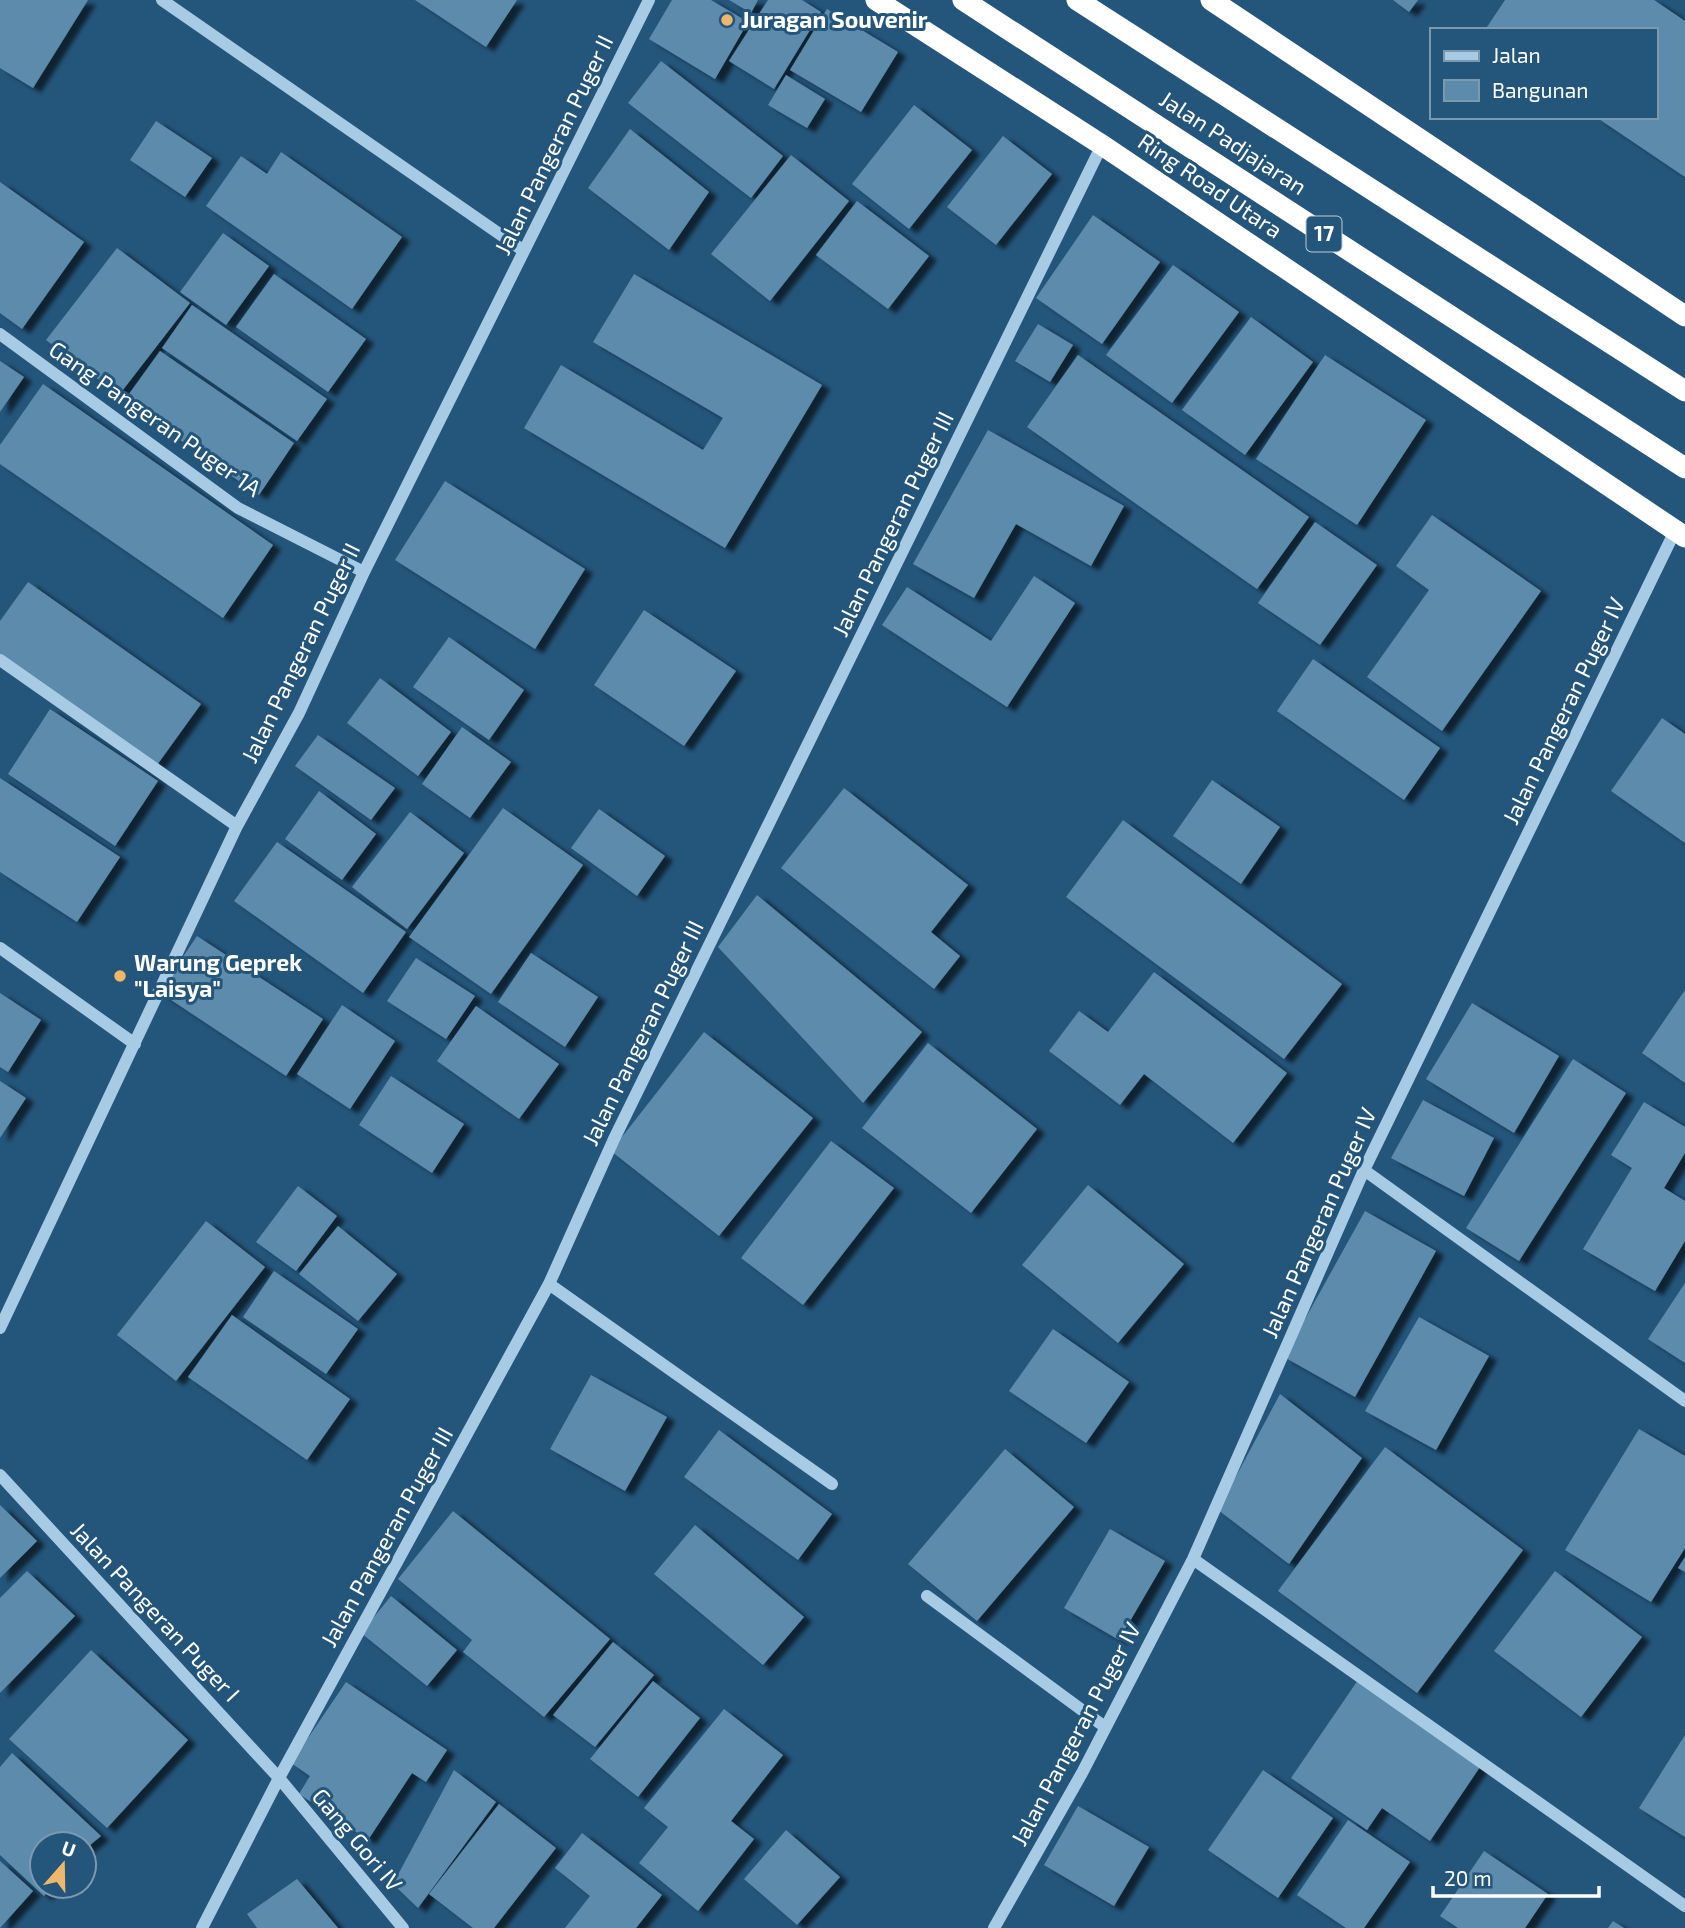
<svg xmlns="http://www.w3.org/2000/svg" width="1685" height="1928" viewBox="0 0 1685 1928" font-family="'Exo 2',sans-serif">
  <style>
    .building { fill: #5d8bac; filter: url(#shadow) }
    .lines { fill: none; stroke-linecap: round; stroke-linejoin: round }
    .minor { stroke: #a7cbe5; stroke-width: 12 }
    .highway { stroke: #fff; stroke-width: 21 }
    .poi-dot { fill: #efb76b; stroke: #24557b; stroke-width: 2.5 }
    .labels { text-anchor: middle; stroke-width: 6; stroke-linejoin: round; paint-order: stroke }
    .shield { fill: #24557b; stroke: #bdccd7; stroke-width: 2 }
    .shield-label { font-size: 21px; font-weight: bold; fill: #fff }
    .poi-label { font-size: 23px; font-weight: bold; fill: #fff; stroke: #24557b; text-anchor: start }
    .street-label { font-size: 23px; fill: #fff; stroke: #24557b }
  </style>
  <defs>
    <filter id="shadow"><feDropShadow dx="8" dy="4.5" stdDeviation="2" flood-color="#0009"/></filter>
  </defs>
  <rect width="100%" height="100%" fill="#24557b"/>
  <path class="building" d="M 0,0 L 88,0 L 33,88 L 0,68 Z
    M 415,0 L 517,0 L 486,47 Z
    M 672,0 L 711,0 L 748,22 L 715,79 L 649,39 Z
    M 729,0 L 758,0 L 751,13 Z
    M 768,0 L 802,0 L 821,12 L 774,89 L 729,61 Z
    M 1393,0 L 1418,0 L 1409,12 Z
    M 1505,0 L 1654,0 L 1685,21 L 1685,177 L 1596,117 L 1655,117 L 1655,30 L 1485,30 Z
    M 827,9 L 898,52 L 861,112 L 790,70 Z
    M 661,61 L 783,156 L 751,198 L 628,103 Z
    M 786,75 L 825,99 L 807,128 L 768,105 Z
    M 914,105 L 972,150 L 909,229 L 852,184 Z
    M 156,121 L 212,158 L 185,197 L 130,160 Z
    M 630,129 L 709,192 L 669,250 L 588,188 Z
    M 1003,136 L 1052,174 L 996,245 L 947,207 Z
    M 281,152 L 402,237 L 352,309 L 206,206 L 241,156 L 267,174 Z
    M 791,155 L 849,201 L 770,301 L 711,254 Z
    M 0,182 L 84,242 L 22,329 L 0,313 Z
    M 857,201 L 929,256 L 888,309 L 816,255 Z
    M 1093,215 L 1160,262 L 1102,344 L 1036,298 Z
    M 223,233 L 269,266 L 226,325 L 180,292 Z
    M 117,248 L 190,303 L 119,395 L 46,340 Z
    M 1173,265 L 1239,312 L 1172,403 L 1106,355 Z
    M 274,274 L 366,339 L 328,392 L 236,327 Z
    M 634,274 L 822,385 L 725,548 L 524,428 L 561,365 L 703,450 L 723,418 L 593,342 Z
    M 192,305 L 327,399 L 297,441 L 162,348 Z
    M 1251,317 L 1313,362 L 1245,455 L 1182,410 Z
    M 1038,324 L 1073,345 L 1050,382 L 1015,361 Z
    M 160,351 L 294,443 L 259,495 L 124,401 Z
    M 1078,355 L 1309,517 L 1257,589 L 1027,427 Z
    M 1325,355 L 1426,420 L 1357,525 L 1256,459 Z
    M 0,361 L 24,377 L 0,412 Z
    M 43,384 L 273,545 L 223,618 L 0,464 L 0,445 Z
    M 988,430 L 1124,506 L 1091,566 L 1016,524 L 974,598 L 913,564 Z
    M 445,481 L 585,569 L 535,649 L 395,560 Z
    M 1432,515 L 1541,591 L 1442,731 L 1367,677 L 1429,590 L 1396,566 Z
    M 1315,522 L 1377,565 L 1320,645 L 1258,603 Z
    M 1034,576 L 1075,603 L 1007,707 L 882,625 L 907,587 L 991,641 Z
    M 28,582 L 201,704 L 157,765 L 0,654 L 0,621 Z
    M 644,610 L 736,671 L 684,746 L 594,685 Z
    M 449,637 L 524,690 L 489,740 L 413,687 Z
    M 1313,659 L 1440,748 L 1404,800 L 1277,711 Z
    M 380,678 L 451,732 L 418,776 L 347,723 Z
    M 50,709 L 158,781 L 115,846 L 8,774 Z
    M 1662,718 L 1685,734 L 1685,843 L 1611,791 Z
    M 462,727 L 511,762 L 470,818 L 422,784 Z
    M 318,735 L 395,788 L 371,820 L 295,766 Z
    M 0,778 L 120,857 L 77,922 L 0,872 Z
    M 1212,780 L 1280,827 L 1241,884 L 1173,836 Z
    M 844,788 L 968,885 L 931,932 L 960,956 L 934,989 L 781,868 Z
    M 319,791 L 376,834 L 342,880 L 285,839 Z
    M 503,808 L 583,865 L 491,994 L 409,937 Z
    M 599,809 L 665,856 L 637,896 L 571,848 Z
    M 410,812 L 464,853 L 407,929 L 352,887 Z
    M 1123,820 L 1342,984 L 1284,1059 L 1066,897 Z
    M 277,842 L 406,932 L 363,993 L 234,901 Z
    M 757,895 L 922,1032 L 863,1103 L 718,947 Z
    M 197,936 L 323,1019 L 286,1076 L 159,992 Z
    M 531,953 L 598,997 L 565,1047 L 498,1002 Z
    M 416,958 L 475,996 L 446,1039 L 387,1001 Z
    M 1154,972 L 1287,1073 L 1233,1143 L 1144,1074 L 1120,1105 L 1049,1051 L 1079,1011 L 1108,1032 Z
    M 1685,990 L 1685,1083 L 1642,1053 Z
    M 0,993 L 41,1020 L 8,1072 L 0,1067 Z
    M 1472,1003 L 1559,1056 L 1514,1133 L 1426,1079 Z
    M 342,1005 L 395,1041 L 350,1109 L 297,1074 Z
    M 476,1006 L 559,1064 L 519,1119 L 437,1061 Z
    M 704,1032 L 813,1118 L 719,1236 L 611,1151 Z
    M 928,1043 L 1037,1129 L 971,1213 L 862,1128 Z
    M 1573,1059 L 1626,1093 L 1519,1261 L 1466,1228 Z
    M 391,1076 L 464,1124 L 432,1173 L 359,1125 Z
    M 0,1081 L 26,1098 L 0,1138 Z
    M 1423,1100 L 1494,1138 L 1464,1196 L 1391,1158 Z
    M 1644,1102 L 1685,1127 L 1685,1153 L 1664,1188 L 1685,1201 L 1685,1241 L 1655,1291 L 1583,1249 L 1632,1168 L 1611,1155 Z
    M 831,1141 L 894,1188 L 803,1305 L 741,1258 Z
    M 1088,1185 L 1184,1264 L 1118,1343 L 1022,1265 Z
    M 298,1186 L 337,1216 L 296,1271 L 256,1242 Z
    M 1365,1211 L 1436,1251 L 1355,1397 L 1284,1357 Z
    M 206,1221 L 265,1267 L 176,1381 L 117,1335 Z
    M 338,1226 L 397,1274 L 358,1321 L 299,1274 Z
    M 274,1271 L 358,1329 L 326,1374 L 243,1317 Z
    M 1685,1283 L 1685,1363 L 1648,1339 Z
    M 232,1315 L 350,1399 L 307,1460 L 188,1377 Z
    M 1419,1317 L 1489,1356 L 1436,1450 L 1365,1411 Z
    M 1053,1329 L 1129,1382 L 1086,1443 L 1009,1391 Z
    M 591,1375 L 667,1417 L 625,1491 L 550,1449 Z
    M 1280,1394 L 1362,1458 L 1289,1564 L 1218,1510 Z
    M 1639,1429 L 1685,1456 L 1685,1548 L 1651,1602 L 1565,1550 Z
    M 719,1430 L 832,1514 L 798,1560 L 684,1477 Z
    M 1385,1447 L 1523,1550 L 1417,1693 L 1278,1591 Z
    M 1005,1449 L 1074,1507 L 977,1621 L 908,1564 Z
    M 0,1505 L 37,1541 L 0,1578 Z
    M 453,1511 L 610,1639 L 544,1717 L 463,1652 L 472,1640 L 398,1579 Z
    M 695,1525 L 804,1617 L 763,1665 L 654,1574 Z
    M 1110,1529 L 1165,1561 L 1119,1640 L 1064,1608 Z
    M 1685,1557 L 1685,1572 L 1678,1568 Z
    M 27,1571 L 75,1616 L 0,1693 L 0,1598 Z
    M 1555,1571 L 1642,1637 L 1581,1717 L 1494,1651 Z
    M 391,1596 L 457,1650 L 427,1686 L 361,1633 Z
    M 613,1642 L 654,1675 L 595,1747 L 553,1715 Z
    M 91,1650 L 188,1740 L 107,1828 L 9,1739 Z
    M 1358,1680 L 1482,1764 L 1430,1841 L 1382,1808 L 1367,1830 L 1291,1778 Z
    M 653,1681 L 700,1718 L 638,1797 L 590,1759 Z
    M 346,1682 L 447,1750 L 426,1782 L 412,1773 L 368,1840 L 299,1794 L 310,1776 L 291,1763 Z
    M 724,1709 L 783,1755 L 731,1821 L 754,1839 L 698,1911 L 639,1863 L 668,1827 L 644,1808 Z
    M 1685,1735 L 1685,1837 L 1639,1808 Z
    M 12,1753 L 101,1836 L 84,1850 L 84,1844 L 42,1844 L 42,1886 L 52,1886 L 44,1896 L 0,1855 L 0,1767 Z
    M 454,1770 L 496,1802 L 418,1908 L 393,1884 Z
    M 1263,1770 L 1333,1818 L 1278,1898 L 1208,1850 Z
    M 499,1804 L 556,1848 L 494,1928 L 473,1928 L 429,1894 Z
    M 1078,1806 L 1149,1847 L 1114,1906 L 1044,1865 Z
    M 1348,1820 L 1410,1862 L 1364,1928 L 1346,1928 L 1297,1895 Z
    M 786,1830 L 840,1877 L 797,1925 L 744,1879 Z
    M 582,1833 L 662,1895 L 636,1928 L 565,1928 L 590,1896 L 555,1868 Z
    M 1484,1851 L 1548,1894 L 1525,1928 L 1458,1928 L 1440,1916 Z
    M 0,1861 L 33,1891 L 0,1928 Z
    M 297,1879 L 338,1928 L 257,1928 L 247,1914 Z
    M 1613,1921 L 1624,1928 L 1608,1928 Z"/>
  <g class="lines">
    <path class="minor" d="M 162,0 L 524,251
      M 0,334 L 238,508 L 364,572
      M 0,660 L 237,826
      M 0,948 L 135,1044
      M 1364,1170 L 1685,1401
      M 549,1284 L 832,1484
      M 0,1328 L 237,826 L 299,713 L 364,572 L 649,0
      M 0,1475 L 279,1778 L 403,1928
      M 1193,1559 L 1685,1906
      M 927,1596 L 1105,1727
      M 202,1928 L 279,1778 L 549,1284 L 614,1139 L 1102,145
      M 994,1928 L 1082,1773 L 1193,1559 L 1364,1170 L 1675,531"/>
    <path class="highway" d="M 876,0 L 1102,145 L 1685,537
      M 963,0 L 1685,468
      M 1077,0 L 1685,391
      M 1211,0 L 1685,316"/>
  </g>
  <g class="poi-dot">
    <circle cx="727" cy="20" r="7"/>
    <circle cx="120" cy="976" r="7"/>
  </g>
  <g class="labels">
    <rect class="shield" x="1306.5" y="216.5" width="35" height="35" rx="5"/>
    <g class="shield-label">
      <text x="1324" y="241">17</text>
    </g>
    <g class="poi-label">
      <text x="741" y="28">Juragan Souvenir</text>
      <text x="134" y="971">Warung Geprek<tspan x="134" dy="26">"Laisya"</tspan></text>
    </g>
    <g class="street-label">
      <text transform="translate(1233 143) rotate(33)" y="8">Jalan Padjajaran</text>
      <text transform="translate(554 145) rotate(-64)" y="8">Jalan Pangeran Puger II</text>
      <text transform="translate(1210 186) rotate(34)" y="8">Ring Road Utara</text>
      <text transform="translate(155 419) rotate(35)" y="8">Gang Pangeran Puger 1A</text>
      <text transform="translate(893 524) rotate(-64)" y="8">Jalan Pangeran Puger III</text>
      <text transform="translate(301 653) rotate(-64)" y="8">Jalan Pangeran Puger II</text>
      <text transform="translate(1564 711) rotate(-64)" y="8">Jalan Pangeran Puger IV</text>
      <text transform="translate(643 1033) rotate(-64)" y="8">Jalan Pangeran Puger III</text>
      <text transform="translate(1319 1223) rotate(-66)" y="8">Jalan Pangeran Puger IV</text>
      <text transform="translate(387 1537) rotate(-61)" y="8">Jalan Pangeran Puger III</text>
      <text transform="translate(155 1612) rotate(47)" y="8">Jalan Pangeran Puger I</text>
      <text transform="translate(1076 1734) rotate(-62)" y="8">Jalan Pangeran Puger IV</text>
      <text transform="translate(357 1840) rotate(50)" y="8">Gang Gori IV</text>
    </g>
  </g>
  <rect x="1430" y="28" width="228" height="91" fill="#24557b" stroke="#7c99b0" stroke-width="2"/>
  <rect x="1444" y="51" width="35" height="10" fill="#a7cbe5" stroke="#7c99b0" stroke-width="2"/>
  <text x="1492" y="63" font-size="21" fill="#ffffff">Jalan</text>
  <rect x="1444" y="80" width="35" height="21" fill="#5d8bac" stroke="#7c99b0" stroke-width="2"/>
  <text x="1492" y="98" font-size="21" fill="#ffffff">Bangunan</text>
  <g transform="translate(63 1865) rotate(20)"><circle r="33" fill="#24557b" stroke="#7c99b0" stroke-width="2"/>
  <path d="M0-5L12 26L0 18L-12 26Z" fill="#efb76b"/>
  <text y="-10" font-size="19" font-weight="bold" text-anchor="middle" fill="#ffffff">U</text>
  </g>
  <path d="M1433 1886v10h166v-10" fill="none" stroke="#ffffff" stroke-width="3.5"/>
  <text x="1444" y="1886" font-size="21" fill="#ffffff" stroke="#24557b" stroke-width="5" paint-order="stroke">20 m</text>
</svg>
